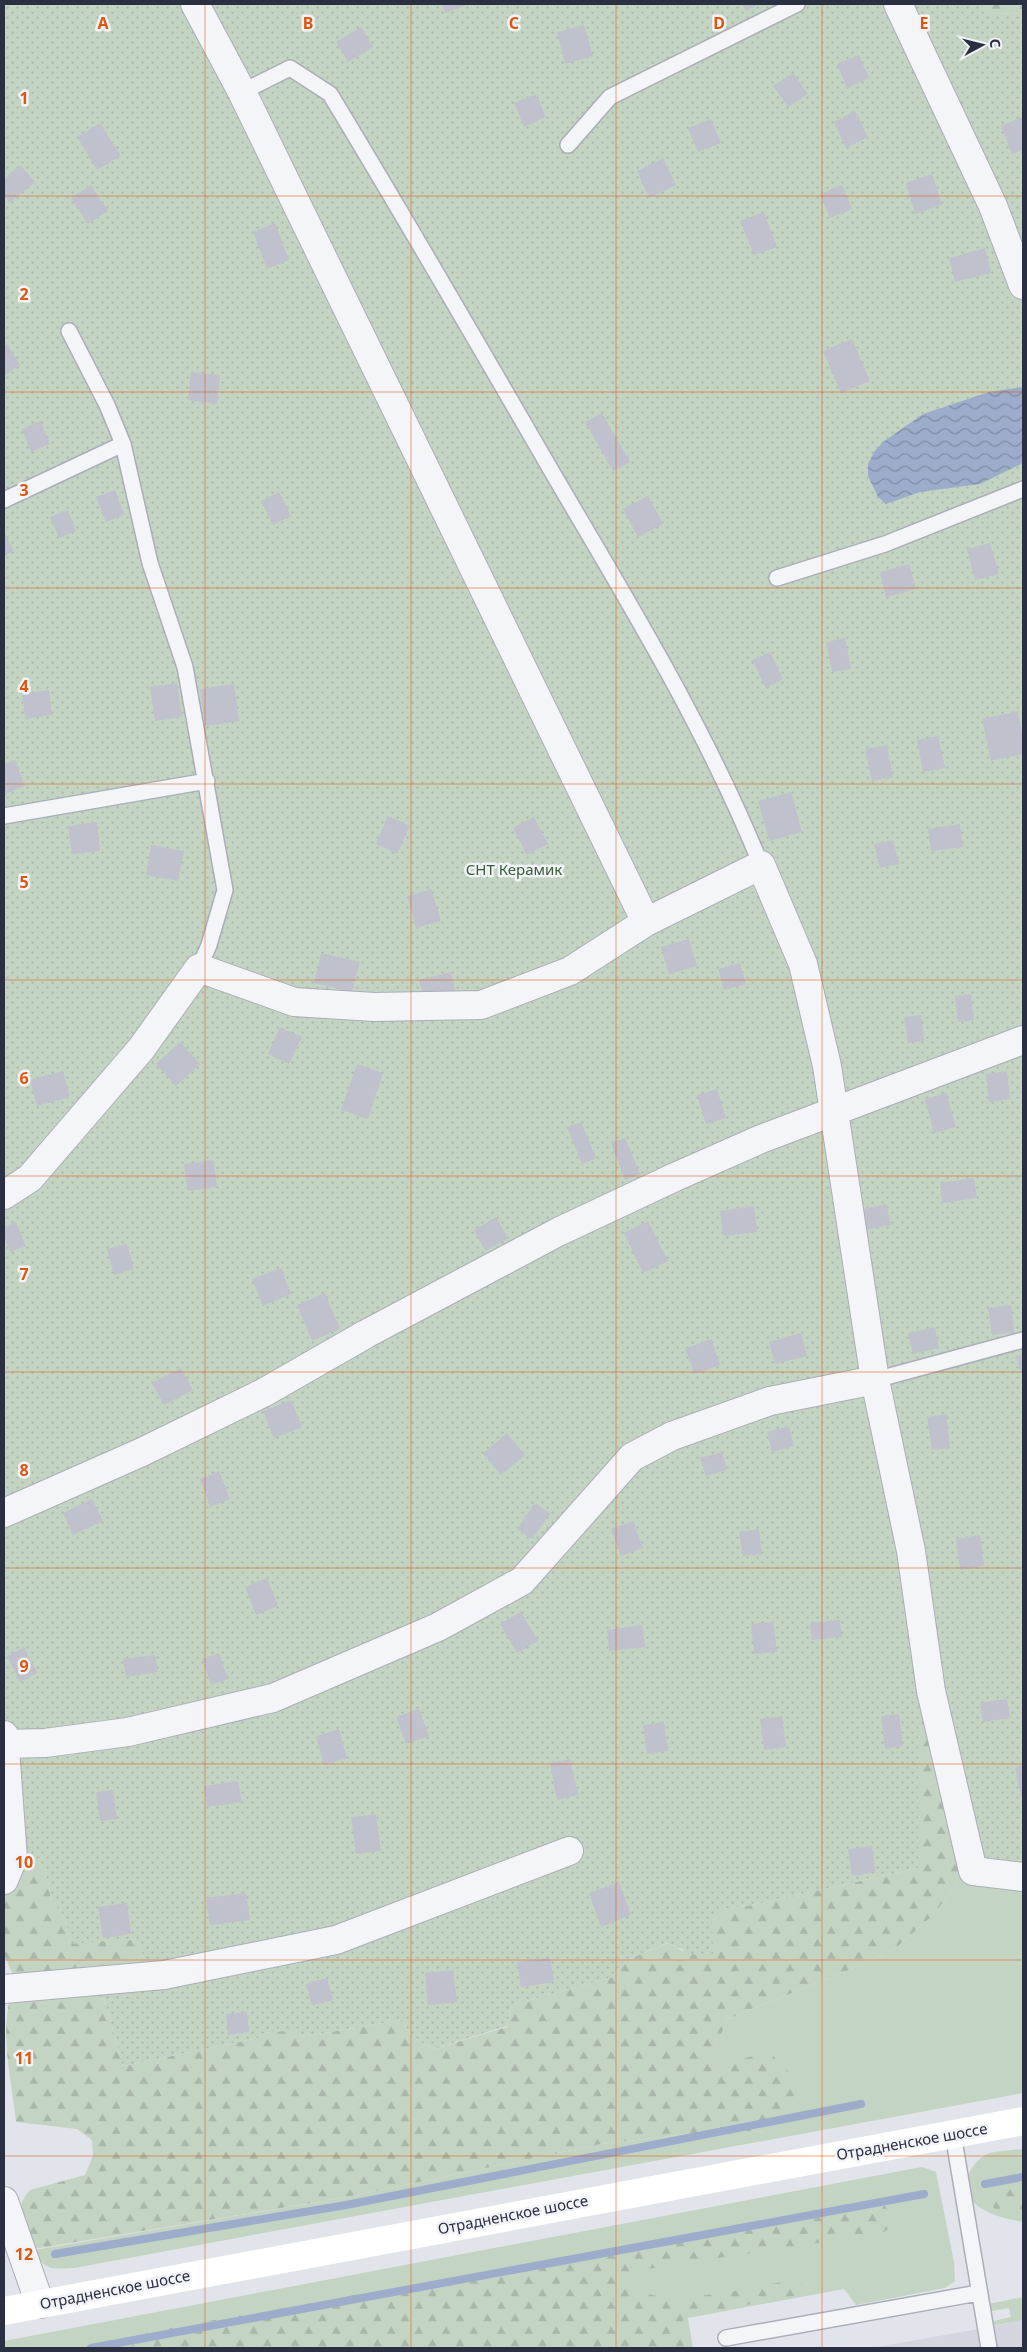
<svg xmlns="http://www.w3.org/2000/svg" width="1027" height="2352" viewBox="0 0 1027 2352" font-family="'Noto Sans',sans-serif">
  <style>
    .built { fill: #d4d6df }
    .grass { fill: #c4d4c3 }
    .forest { fill: url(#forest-firs) }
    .park { fill: url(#park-dots) }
    .water { fill: url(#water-waves) }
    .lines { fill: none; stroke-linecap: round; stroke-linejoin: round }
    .stream { stroke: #9dacca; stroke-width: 8 }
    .building { fill: #bfc2cd }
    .service-casing { stroke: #aaaeb8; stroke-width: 18 }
    .minor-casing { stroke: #aaaeb8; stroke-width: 30 }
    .service { stroke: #f4f5f8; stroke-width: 15 }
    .minor { stroke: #f4f5f8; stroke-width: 28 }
    .secondary { stroke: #fff; stroke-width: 28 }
    .grid { fill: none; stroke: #de570f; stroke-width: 1; stroke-opacity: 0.55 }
    .labels { text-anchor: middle; stroke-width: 5; stroke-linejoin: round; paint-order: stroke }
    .park-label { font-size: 15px; fill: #395e37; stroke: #f1f3f7 }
    .street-label { font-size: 15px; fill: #2a2f42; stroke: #f1f3f7 }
    .grid-label { font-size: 16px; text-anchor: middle; font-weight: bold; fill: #de570f; stroke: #f1f3f7; stroke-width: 5; stroke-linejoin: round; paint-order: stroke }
  </style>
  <defs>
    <pattern id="forest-firs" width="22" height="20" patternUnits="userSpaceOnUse" patternTransform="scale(1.25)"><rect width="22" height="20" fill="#c4d4c3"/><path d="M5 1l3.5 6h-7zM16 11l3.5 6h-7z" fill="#a9b6a9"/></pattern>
    <pattern id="park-dots" width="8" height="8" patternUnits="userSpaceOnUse" patternTransform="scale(1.25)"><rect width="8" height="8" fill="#c4d4c3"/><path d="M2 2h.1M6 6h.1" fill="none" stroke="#a9b6a9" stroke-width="1.8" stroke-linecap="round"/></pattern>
    <pattern id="water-waves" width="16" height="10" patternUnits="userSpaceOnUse" patternTransform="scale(1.25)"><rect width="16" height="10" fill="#9dacca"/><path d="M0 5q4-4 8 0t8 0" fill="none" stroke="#808ca6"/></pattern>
  </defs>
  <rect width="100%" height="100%" fill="#e1e4ea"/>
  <path class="built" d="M 1023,2320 L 1023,2348 L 871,2348 L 985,2328 Z"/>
  <path class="grass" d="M 959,1876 L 1023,1886 L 1023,2093 L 74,2268 C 52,2269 44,2271 34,2250 L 342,2198 L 601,2144 L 704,2132 L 764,2131 L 740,2060 L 714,2066 L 714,2050 L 728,2019 L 851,1969 L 896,1948 L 931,1917 L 950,1894 Z
    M 1023,2149 L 1023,2222 C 1008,2219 992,2216 979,2207 C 959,2193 966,2167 985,2155 C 992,2151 1014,2150 1023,2149 Z
    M 922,2167 L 936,2172 L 954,2262 L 955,2281 L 945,2288 L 856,2305 L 844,2289 L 688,2318 L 693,2348 L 4,2348 L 4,2341 Z
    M 1023,2297 L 1023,2320 L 990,2326 L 990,2322 L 1011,2317 L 1009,2308 L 986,2312 L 988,2304 Z"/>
  <path class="forest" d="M 984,4 L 1023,4 L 1023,13 L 988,14 Z
    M 918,1726 L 935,1729 L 959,1876 L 950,1894 L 931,1917 L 896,1948 L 851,1969 L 728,2019 L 714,2050 L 714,2066 L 769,2052 L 790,2073 L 795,2099 L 764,2131 L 704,2132 L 601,2144 L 342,2198 L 34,2249 C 25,2228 11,2210 30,2190 L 85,2175 L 93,2156 L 92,2140 L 77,2129 L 16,2122 C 12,2083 1,2041 9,2003 L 21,1995 L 101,1987 L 123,2066 L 258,2038 L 264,2033 L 296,2029 L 301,2037 L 402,2020 L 412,2037 L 433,2049 L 507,2027 L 512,2005 L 613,1977 L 622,1962 L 668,1943 L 683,1951 L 721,1909 L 747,1906 L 918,1868 Z
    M 38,1862 L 48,1880 L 51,1899 L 66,1920 L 70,1943 L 133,1939 L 143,1951 L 134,1966 L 14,1977 L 4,1955 L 4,1894 L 20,1863 Z
    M 1023,2183 L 1023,2212 L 1000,2212 L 987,2203 C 989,2186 1010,2186 1023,2183 Z
    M 873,2203 L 885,2206 L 891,2215 L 892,2227 L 882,2233 L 641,2270 L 631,2277 L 635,2289 C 669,2308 748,2288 787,2281 L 800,2283 L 808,2288 L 807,2294 L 685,2316 L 681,2326 L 684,2348 L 129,2348 L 146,2333 L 158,2330 Z"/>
  <path class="park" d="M 4,4 L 984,4 L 988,14 L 1023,13 L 1023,1866 L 957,1862 L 935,1729 L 918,1726 L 918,1868 L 747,1906 L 721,1909 L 712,1921 L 713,1954 L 698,1956 L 667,1943 L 622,1962 L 613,1977 L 512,2005 L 507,2026 L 433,2049 L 412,2037 L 402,2020 L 301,2037 L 296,2030 L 264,2033 L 258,2038 L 123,2066 L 101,1987 L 134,1966 L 143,1951 L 133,1939 L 70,1944 L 66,1920 L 51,1899 L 48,1880 L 38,1862 L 20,1863 L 4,1894 Z"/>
  <path class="water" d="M 1023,387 L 1023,458 L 1021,464 L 980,484 L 920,492 L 886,504 L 878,497 L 868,476 L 868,464 L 874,452 L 883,442 L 923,414 L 989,392 Z"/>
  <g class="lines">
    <path class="stream" d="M 985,2184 L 1023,2177
      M 55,2254 L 346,2205 L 861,2104
      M 91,2348 L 924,2194"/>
  </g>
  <path class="building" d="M 442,4 L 469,4 L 445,13 Z
    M 742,4 L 759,4 L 746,11 Z
    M 584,25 L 593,56 L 565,64 L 557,32 Z
    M 361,27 L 373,47 L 348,62 L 336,42 Z
    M 859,55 L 869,78 L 847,88 L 837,64 Z
    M 793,73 L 808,94 L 788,107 L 773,86 Z
    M 536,94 L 546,117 L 524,127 L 514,103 Z
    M 855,111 L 868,137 L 846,148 L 834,122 Z
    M 1023,117 L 1023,150 L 1012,154 L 1001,126 Z
    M 711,119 L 721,143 L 698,152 L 688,128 Z
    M 100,123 L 121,156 L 97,170 L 77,137 Z
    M 663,158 L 676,185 L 649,198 L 637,171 Z
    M 20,165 L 35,182 L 10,203 L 4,196 L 4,179 Z
    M 932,174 L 942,205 L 915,214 L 906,183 Z
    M 91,185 L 108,211 L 88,224 L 71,198 Z
    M 842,185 L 852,209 L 830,218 L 820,194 Z
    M 764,212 L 777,247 L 754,255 L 740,221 Z
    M 275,223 L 289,260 L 267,269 L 253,232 Z
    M 985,248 L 991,273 L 955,282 L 949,258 Z
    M 852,339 L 870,381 L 841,393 L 823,351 Z
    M 7,344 L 20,365 L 4,376 L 4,346 Z
    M 191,372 L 220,375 L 217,404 L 188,400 Z
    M 602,413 L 630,462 L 613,471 L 585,422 Z
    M 41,421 L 50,444 L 31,452 L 22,429 Z
    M 115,490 L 124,515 L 106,522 L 96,497 Z
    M 279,492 L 291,516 L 273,525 L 261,501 Z
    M 648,496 L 663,524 L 638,537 L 623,509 Z
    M 68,510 L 76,531 L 59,538 L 50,517 Z
    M 4,532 L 14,551 L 4,556 Z
    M 990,543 L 999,574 L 975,580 L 967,549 Z
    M 909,564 L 916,589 L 886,597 L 880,572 Z
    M 845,638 L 851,669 L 832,672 L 826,642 Z
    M 770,652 L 783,679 L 766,688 L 752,660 Z
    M 177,683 L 182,717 L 155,721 L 150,687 Z
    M 234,684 L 239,721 L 205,726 L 200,689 Z
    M 49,690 L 52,715 L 25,719 L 22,694 Z
    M 1018,711 L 1023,739 L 1023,754 L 991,761 L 982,719 Z
    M 938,736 L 945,768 L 923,772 L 917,740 Z
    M 887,745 L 893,777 L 872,781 L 865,749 Z
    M 15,760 L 25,786 L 5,794 L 4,764 Z
    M 791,792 L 802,832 L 769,841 L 758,801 Z
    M 388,816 L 410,826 L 397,854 L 376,844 Z
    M 534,817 L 548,844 L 527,855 L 513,828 Z
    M 97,822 L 100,851 L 72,854 L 68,826 Z
    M 960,824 L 963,847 L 931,851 L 928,829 Z
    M 893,840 L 899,864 L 880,868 L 874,844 Z
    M 151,845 L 184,851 L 178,881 L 146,875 Z
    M 431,889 L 441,921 L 416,928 L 407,896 Z
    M 689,939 L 697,966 L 669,974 L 661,947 Z
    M 321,953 L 360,962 L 352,992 L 314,983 Z
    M 740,963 L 746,984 L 724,990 L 718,969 Z
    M 451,972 L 455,990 L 424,998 L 419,980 Z
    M 971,994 L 974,1020 L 958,1022 L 955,996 Z
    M 921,1015 L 924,1041 L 908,1043 L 904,1017 Z
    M 280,1027 L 302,1037 L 289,1064 L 268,1054 Z
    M 180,1042 L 200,1064 L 176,1086 L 156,1064 Z
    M 357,1064 L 383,1073 L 368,1119 L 341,1110 Z
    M 63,1071 L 70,1097 L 37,1106 L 30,1080 Z
    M 1007,1071 L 1010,1099 L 989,1102 L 986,1074 Z
    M 717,1089 L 726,1118 L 706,1124 L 697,1095 Z
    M 946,1093 L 956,1127 L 934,1133 L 925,1099 Z
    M 581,1122 L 596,1158 L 582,1164 L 567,1127 Z
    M 625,1138 L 640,1174 L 625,1180 L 611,1143 Z
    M 213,1160 L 217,1187 L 188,1191 L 184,1164 Z
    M 974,1178 L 977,1198 L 942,1203 L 940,1183 Z
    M 886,1204 L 891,1225 L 864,1230 L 859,1210 Z
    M 754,1206 L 757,1232 L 723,1236 L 720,1211 Z
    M 496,1217 L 508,1238 L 485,1251 L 474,1230 Z
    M 648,1221 L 668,1261 L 643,1273 L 624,1233 Z
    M 16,1222 L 26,1246 L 10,1252 L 4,1236 L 4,1227 Z
    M 127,1244 L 134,1269 L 114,1275 L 107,1249 Z
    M 281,1268 L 291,1294 L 263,1306 L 252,1279 Z
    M 325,1293 L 340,1329 L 312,1341 L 297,1305 Z
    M 1011,1305 L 1014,1332 L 992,1335 L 988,1308 Z
    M 935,1327 L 939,1348 L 913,1354 L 908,1333 Z
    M 801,1333 L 807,1356 L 775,1364 L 769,1342 Z
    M 711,1339 L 720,1365 L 695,1374 L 685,1349 Z
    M 1023,1355 L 1023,1379 L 1016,1356 Z
    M 181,1368 L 193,1390 L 164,1405 L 152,1383 Z
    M 291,1400 L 302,1427 L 274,1438 L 263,1411 Z
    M 946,1414 L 950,1448 L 932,1450 L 927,1417 Z
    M 789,1426 L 794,1446 L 772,1452 L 767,1432 Z
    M 507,1433 L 525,1455 L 501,1475 L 483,1454 Z
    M 722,1452 L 727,1470 L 706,1476 L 700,1458 Z
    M 219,1471 L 230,1499 L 210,1507 L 200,1479 Z
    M 92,1499 L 103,1521 L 73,1535 L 63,1513 Z
    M 535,1503 L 550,1514 L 532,1539 L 517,1529 Z
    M 633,1521 L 643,1548 L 621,1556 L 611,1529 Z
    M 759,1529 L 762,1554 L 743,1556 L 739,1532 Z
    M 980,1535 L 984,1566 L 960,1570 L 956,1539 Z
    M 267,1578 L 278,1606 L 256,1615 L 245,1587 Z
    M 521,1612 L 538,1641 L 517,1653 L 500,1624 Z
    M 840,1620 L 842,1637 L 812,1640 L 810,1623 Z
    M 773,1622 L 777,1652 L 754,1654 L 751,1624 Z
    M 642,1625 L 645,1647 L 609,1651 L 607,1630 Z
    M 24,1647 L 37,1673 L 20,1682 L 7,1656 Z
    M 219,1653 L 228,1679 L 211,1685 L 202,1659 Z
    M 155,1655 L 158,1672 L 126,1677 L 123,1659 Z
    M 1007,1699 L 1010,1718 L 983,1722 L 980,1703 Z
    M 419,1709 L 429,1736 L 406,1744 L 396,1717 Z
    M 899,1714 L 903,1746 L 885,1749 L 881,1716 Z
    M 782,1716 L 786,1747 L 764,1750 L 760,1719 Z
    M 664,1722 L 668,1751 L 647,1754 L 643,1725 Z
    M 339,1729 L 347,1758 L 324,1765 L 316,1736 Z
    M 570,1759 L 578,1795 L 557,1800 L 550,1763 Z
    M 1023,1765 L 1023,1796 L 1021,1797 L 1015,1767 Z
    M 238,1781 L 242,1802 L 207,1807 L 204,1786 Z
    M 113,1790 L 117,1819 L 100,1821 L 96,1792 Z
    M 376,1814 L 381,1851 L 356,1854 L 351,1817 Z
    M 872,1846 L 875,1872 L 852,1876 L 848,1849 Z
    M 619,1882 L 631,1915 L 601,1927 L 589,1893 Z
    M 246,1893 L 250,1920 L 210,1925 L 206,1898 Z
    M 127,1903 L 131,1934 L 103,1938 L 98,1907 Z
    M 550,1958 L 554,1982 L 521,1987 L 517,1962 Z
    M 453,1970 L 457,2002 L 428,2005 L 425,1973 Z
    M 327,1978 L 333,2000 L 312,2005 L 306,1984 Z
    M 247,2012 L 249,2032 L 228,2035 L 226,2014 Z"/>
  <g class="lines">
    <g class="service-casing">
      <path id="service" d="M 242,92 L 290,68 L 330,94 C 407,221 481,349 555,477 C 629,603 706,729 761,865
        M 568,145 L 610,97 L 797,4
        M 69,331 L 107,405 L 123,444 L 150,563 L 185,667 L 225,890 L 209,945 L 199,968
        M 4,500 L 123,444
        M 777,578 L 885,544 L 1023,489
        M 4,816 L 207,781
        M 875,1380 L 1023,1340
        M 953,2134 L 989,2348
        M 726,2338 L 978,2293"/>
    </g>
    <g class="minor-casing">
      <path id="minor" d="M 195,4 L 242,92 L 646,922
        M 898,4 L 993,206 L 1023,285
        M 4,1195 L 30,1178 L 141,1049 L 199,968 L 294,1002 L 374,1007 L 481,1005 L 570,971 L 646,922 L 761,865 L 803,964 L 827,1066 L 875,1380 L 911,1551 L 931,1691 L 973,1871 L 1023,1877
        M 4,1513 L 142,1452 L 263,1393 L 366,1334 L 558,1232 L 675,1177 L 761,1139 L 1023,1040
        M 4,1735 L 13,1858 L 4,1880
        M 4,1744 L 45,1743 L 128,1732 L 273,1698 L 438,1627 L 522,1581 L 632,1457 L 672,1436 L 770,1401 L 875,1380
        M 4,1989 L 164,1975 L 336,1940 L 569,1851
        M 4,2201 L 40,2304"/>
    </g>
    <use href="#service" class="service"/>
    <use href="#minor" class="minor"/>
    <path class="secondary" d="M 4,2311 L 1023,2121"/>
  </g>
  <path class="grid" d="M 205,4 L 205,2348M 411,4 L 411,2348M 616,4 L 616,2348M 822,4 L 822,2348M 4,196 L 1023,196M 4,392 L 1023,392M 4,588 L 1023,588M 4,784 L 1023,784M 4,980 L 1023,980M 4,1176 L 1023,1176M 4,1372 L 1023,1372M 4,1568 L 1023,1568M 4,1764 L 1023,1764M 4,1960 L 1023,1960M 4,2156 L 1023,2156"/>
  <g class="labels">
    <g class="park-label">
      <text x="514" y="875">СНТ Керамик</text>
    </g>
    <g class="street-label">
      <text transform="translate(912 2142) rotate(-10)" y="5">Отрадненское шоссе</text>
      <text transform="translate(513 2215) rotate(-11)" y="5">Отрадненское шоссе</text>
      <text transform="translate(115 2290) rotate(-11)" y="5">Отрадненское шоссе</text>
    </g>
  </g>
  <g class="grid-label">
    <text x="103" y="29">A</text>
    <text x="308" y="29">B</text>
    <text x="514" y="29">C</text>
    <text x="719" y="29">D</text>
    <text x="924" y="29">E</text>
    <text x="24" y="104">1</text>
    <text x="24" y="300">2</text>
    <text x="24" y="496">3</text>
    <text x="24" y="692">4</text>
    <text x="24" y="888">5</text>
    <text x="24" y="1084">6</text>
    <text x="24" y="1280">7</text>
    <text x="24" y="1476">8</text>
    <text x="24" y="1672">9</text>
    <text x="24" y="1868">10</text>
    <text x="24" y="2064">11</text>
    <text x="24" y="2260">12</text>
  </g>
  <rect width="1027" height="2352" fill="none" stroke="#2a2f42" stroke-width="10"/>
  <g transform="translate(982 45) rotate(83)" stroke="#f1f3f7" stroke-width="4" paint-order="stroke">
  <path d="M0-4L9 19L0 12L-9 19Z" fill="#2a2f42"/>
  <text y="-8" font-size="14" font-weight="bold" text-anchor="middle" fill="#2a2f42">С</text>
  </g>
</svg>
